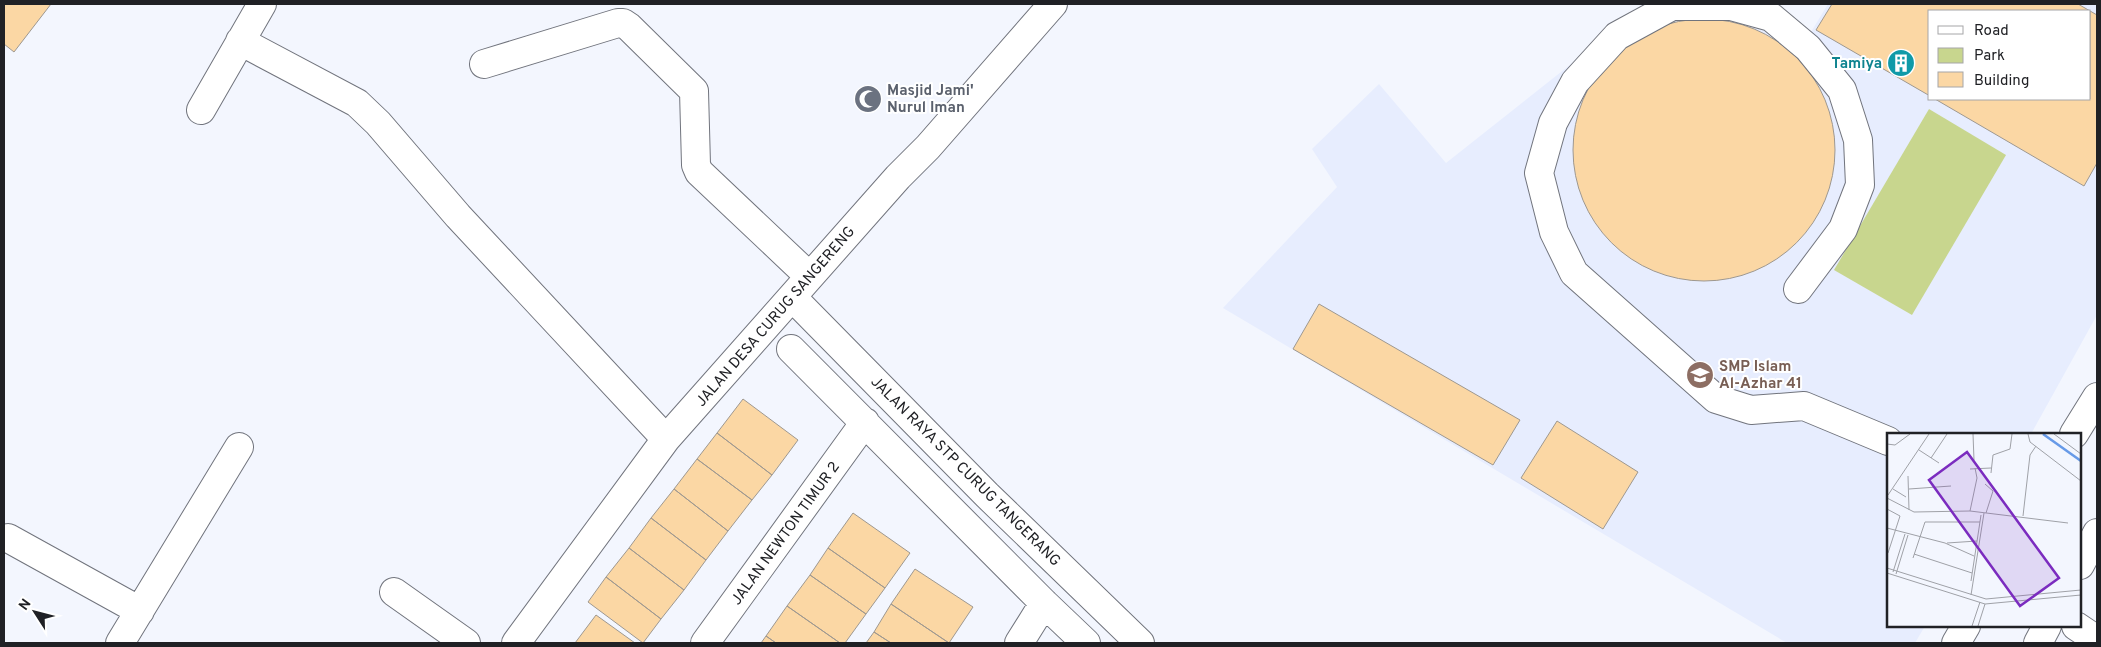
<svg xmlns="http://www.w3.org/2000/svg" width="2101" height="647" viewBox="0 0 2101 647" font-family="Overpass,sans-serif">
  <style>
    .built { fill: #e7edfe; fill-rule: evenodd }
    .green { fill: #c8d68e }
    .building { fill: #fbd7a4; stroke: #9e9890 }
    .lines { fill: none; stroke-linecap: round; stroke-linejoin: round }
    .minor-casing { stroke: #71747d; stroke-width: 30 }
    .minor { stroke: #fff; stroke-width: 28 }
    .labels { text-anchor: middle; stroke-width: 4; stroke-linejoin: round; paint-order: stroke }
    .culture-label { font-size: 15px; font-weight: bold; fill: #0d838f; stroke: #fff; text-anchor: end }
    .worship-label { font-size: 15px; font-weight: bold; fill: #5b616d; stroke: #fff; text-anchor: start }
    .street-label { font-size: 15px; fill: #202125; stroke: #fff }
    .education-label { font-size: 15px; font-weight: bold; fill: #785e54; stroke: #fff; text-anchor: start }
    .inset-river { fill: none; stroke: #679ae8; stroke-width: 2.5 }
    .inset-road { fill: none; stroke: #9fa1a7; stroke-width: 1 }
    .view { fill: #7b2cbf; fill-opacity: 0.15; stroke: #7b2cbf; stroke-width: 2.5 }
    .inset-edge { fill: none; stroke: #202125; stroke-width: 2.5 }
  </style>
  <rect width="100%" height="100%" fill="#f3f6fe"/>
  <path class="built" d="M 1647,4 L 1771,4 L 1811,32 L 1828,4 L 2097,4 L 2097,315 L 2031,434 L 1888,434 L 1888,626 L 1925,626 L 1915,643 L 1787,643 L 1223,308 L 1337,187 L 1312,149 L 1379,84 L 1446,163 ZM 1930,11 L 2090,11 L 2090,99 L 1930,99 Z"/>
  <path class="green" d="M 1929,109 L 2006,155 L 1912,315 L 1834,270 Z"/>
  <path class="building" d="M 4,4 L 51,4 L 14,52 L 4,44 Z
    M 1832,4 L 2078,4 L 2097,15 L 2097,163 L 2084,186 L 1935,99 L 2090,99 L 2090,11 L 1930,11 L 1930,96 L 1816,30 Z
    M1573 150a131 131 0 1 1 262 0a131 131 0 1 1-262 0Z
    M 1319,304 L 1520,420 L 1493,465 L 1293,349 Z
    M 743,399 L 798,440 L 772,475 L 717,433 Z
    M 1557,421 L 1638,472 L 1603,529 L 1521,478 Z
    M 717,433 L 772,475 L 752,500 L 697,459 Z
    M 697,459 L 752,500 L 728,531 L 674,489 Z
    M 674,489 L 728,531 L 706,560 L 651,518 Z
    M 853,513 L 910,553 L 885,588 L 828,548 Z
    M 651,518 L 706,560 L 684,590 L 629,548 Z
    M 629,548 L 684,590 L 661,619 L 606,577 Z
    M 828,548 L 885,588 L 866,614 L 810,575 Z
    M 915,569 L 973,607 L 949,643 L 891,604 Z
    M 810,575 L 866,614 L 845,643 L 840,643 L 787,606 Z
    M 606,577 L 661,619 L 643,643 L 588,602 Z
    M 891,604 L 949,643 L 891,643 L 874,632 Z
    M 787,606 L 840,643 L 776,643 L 766,636 Z
    M 596,615 L 635,643 L 575,643 Z
    M 874,632 L 891,643 L 866,643 Z
    M 766,636 L 776,643 L 761,643 Z"/>
  <g class="lines">
    <g class="minor-casing">
      <path id="minor" d="M 240,41 L 357,103 L 378,123 L 458,216 L 666,439
        M 484,64 L 618,23 L 623,23 L 629,27 L 694,91 L 696,165 L 699,172 L 809,276
        M 201,110 L 262,4
        M 1798,289 L 1843,229 L 1860,185 L 1858,140 L 1842,90 L 1808,48 L 1771,17 L 1731,6 L 1672,6 L 1617,36 L 1575,82 L 1553,123 L 1539,173 L 1554,232 L 1574,273 L 1716,399 L 1751,410 L 1804,406 L 1888,441
        M 793,298 L 987,495 L 1140,643
        M 791,349 L 1044,603 L 1086,643
        M 2074,434 L 2097,397
        M 8,538 L 140,611
        M 2080,565 L 2097,533
        M 394,592 L 466,643
        M 2076,626 L 2097,640
        M 120,643 L 239,447
        M 516,643 L 666,439 L 898,177 L 928,147 L 1053,4
        M 705,643 L 865,422
        M 1019,643 L 1044,603
        M 1956,643 L 1966,626
        M 2038,643 L 2047,626"/>
    </g>
    <use href="#minor" class="minor"/>
  </g>
  <defs>
    <g id="building-disc" transform="scale(1.4375)"><circle r="9.5" fill="#0f9aa8" stroke="#fff"/><path d="M-4-6H4V6H1V3H-1V6H-4ZM-2.5-4.3h1.7v1.8h-1.7ZM.8-4.3h1.7v1.8H.8ZM-2.5-1h1.7V.8h-1.7ZM.8-1h1.7V.8H.8Z" fill="#fff"/></g>
    <g id="mosque-disc" transform="scale(1.4375)"><circle r="9.5" fill="#6b7280" stroke="#fff"/><path d="M3.5-4.9A6 6 0 1 0 3.5 4.9A5 5 0 1 1 3.5-4.9Z" fill="#fff"/></g>
    <g id="school-disc" transform="scale(1.4375)"><circle r="9.5" fill="#8d6e63" stroke="#fff"/><path d="M0-5L7-2L0 1L-7-2ZM-4 1L0 2.5L4 1V4Q0 6-4 4Z" fill="#fff"/></g>
  </defs>
  <g fill-rule="evenodd">
    <use href="#building-disc" x="1901" y="63"/>
    <use href="#mosque-disc" x="868" y="99"/>
    <use href="#school-disc" x="1700" y="375"/>
  </g>
  <g class="labels">
    <g class="culture-label">
      <text x="1882" y="68">Tamiya</text>
    </g>
    <g class="worship-label">
      <text x="887" y="95">Masjid Jami'<tspan x="887" dy="17">Nurul Iman</tspan></text>
    </g>
    <g class="street-label">
      <text transform="translate(775 316) rotate(-49)" y="5">JALAN DESA CURUG SANGERENG</text>
      <text transform="translate(966 471) rotate(45)" y="5">JALAN RAYA STP CURUG TANGERANG</text>
      <text transform="translate(785 533) rotate(-54)" y="5">JALAN NEWTON TIMUR 2</text>
    </g>
    <g class="education-label">
      <text x="1719" y="371">SMP Islam<tspan x="1719" dy="17">Al-Azhar 41</tspan></text>
    </g>
  </g>
  <g transform="translate(1887 433)">
    <rect width="194" height="194" fill="#f3f6fe"/>
    <path class="inset-river" d="M 156,1 L 194,28"/>
    <path class="inset-road" d="M 86,1 L 87,27M 141,1 L 143,9 L 194,48M 167,1 L 194,21M 0,11 L 8,12 L 23,1M 32,17 L 52,30M 44,25 L 60,1M 83,36 L 104,35M 104,40 L 106,22 L 123,16 L 125,1M 21,43 L 22,77M 98,51 L 106,58 L 99,80M 6,56 L 19,64M 22,56 L 64,53M 1,62 L 42,1M 0,65 L 27,79 L 83,78 L 181,90M 0,76 L 13,83 L 1,120M 83,78 L 90,45 L 88,35M 136,83 L 143,22 L 149,13M 0,95 L 58,110 L 87,123M 60,110 L 90,108M 27,121 L 85,140M 26,125 L 38,89 L 93,89M 0,135 L 99,166 L 194,157M 6,139 L 18,101M 0,140 L 98,171 L 194,162M 9,141 L 21,102M 84,148 L 94,82M 84,162 L 97,80M 85,193 L 93,169M 91,193 L 98,171"/>
    <path class="view" d="M 80,19 L 172,145 L 133,173 L 42,47 Z"/>
    <rect width="194" height="194" class="inset-edge"/>
  </g>
  <rect width="2101" height="647" fill="none" stroke="#202125" stroke-width="10"/>
  <rect x="1928" y="10" width="162" height="90" fill="#ffffff" stroke="#a6a6a8"/>
  <rect x="1938" y="26" width="25" height="8" fill="#ffffff" stroke="#a6a6a8"/>
  <text x="1974" y="35" font-size="15" fill="#202125">Road</text>
  <rect x="1938" y="48" width="25" height="15" fill="#c8d68e" stroke="#a6a6a8"/>
  <text x="1974" y="60" font-size="15" fill="#202125">Park</text>
  <rect x="1938" y="72" width="25" height="15" fill="#fbd7a4" stroke="#a6a6a8"/>
  <text x="1974" y="85" font-size="15" fill="#202125">Building</text>
  <g transform="translate(35 612) rotate(306)" stroke="#ffffff" stroke-width="4" paint-order="stroke">
  <path d="M0-4L9 19L0 12L-9 19Z" fill="#202125"/>
  <text y="-8" font-size="14" font-weight="bold" text-anchor="middle" fill="#202125">N</text>
  </g>
</svg>
